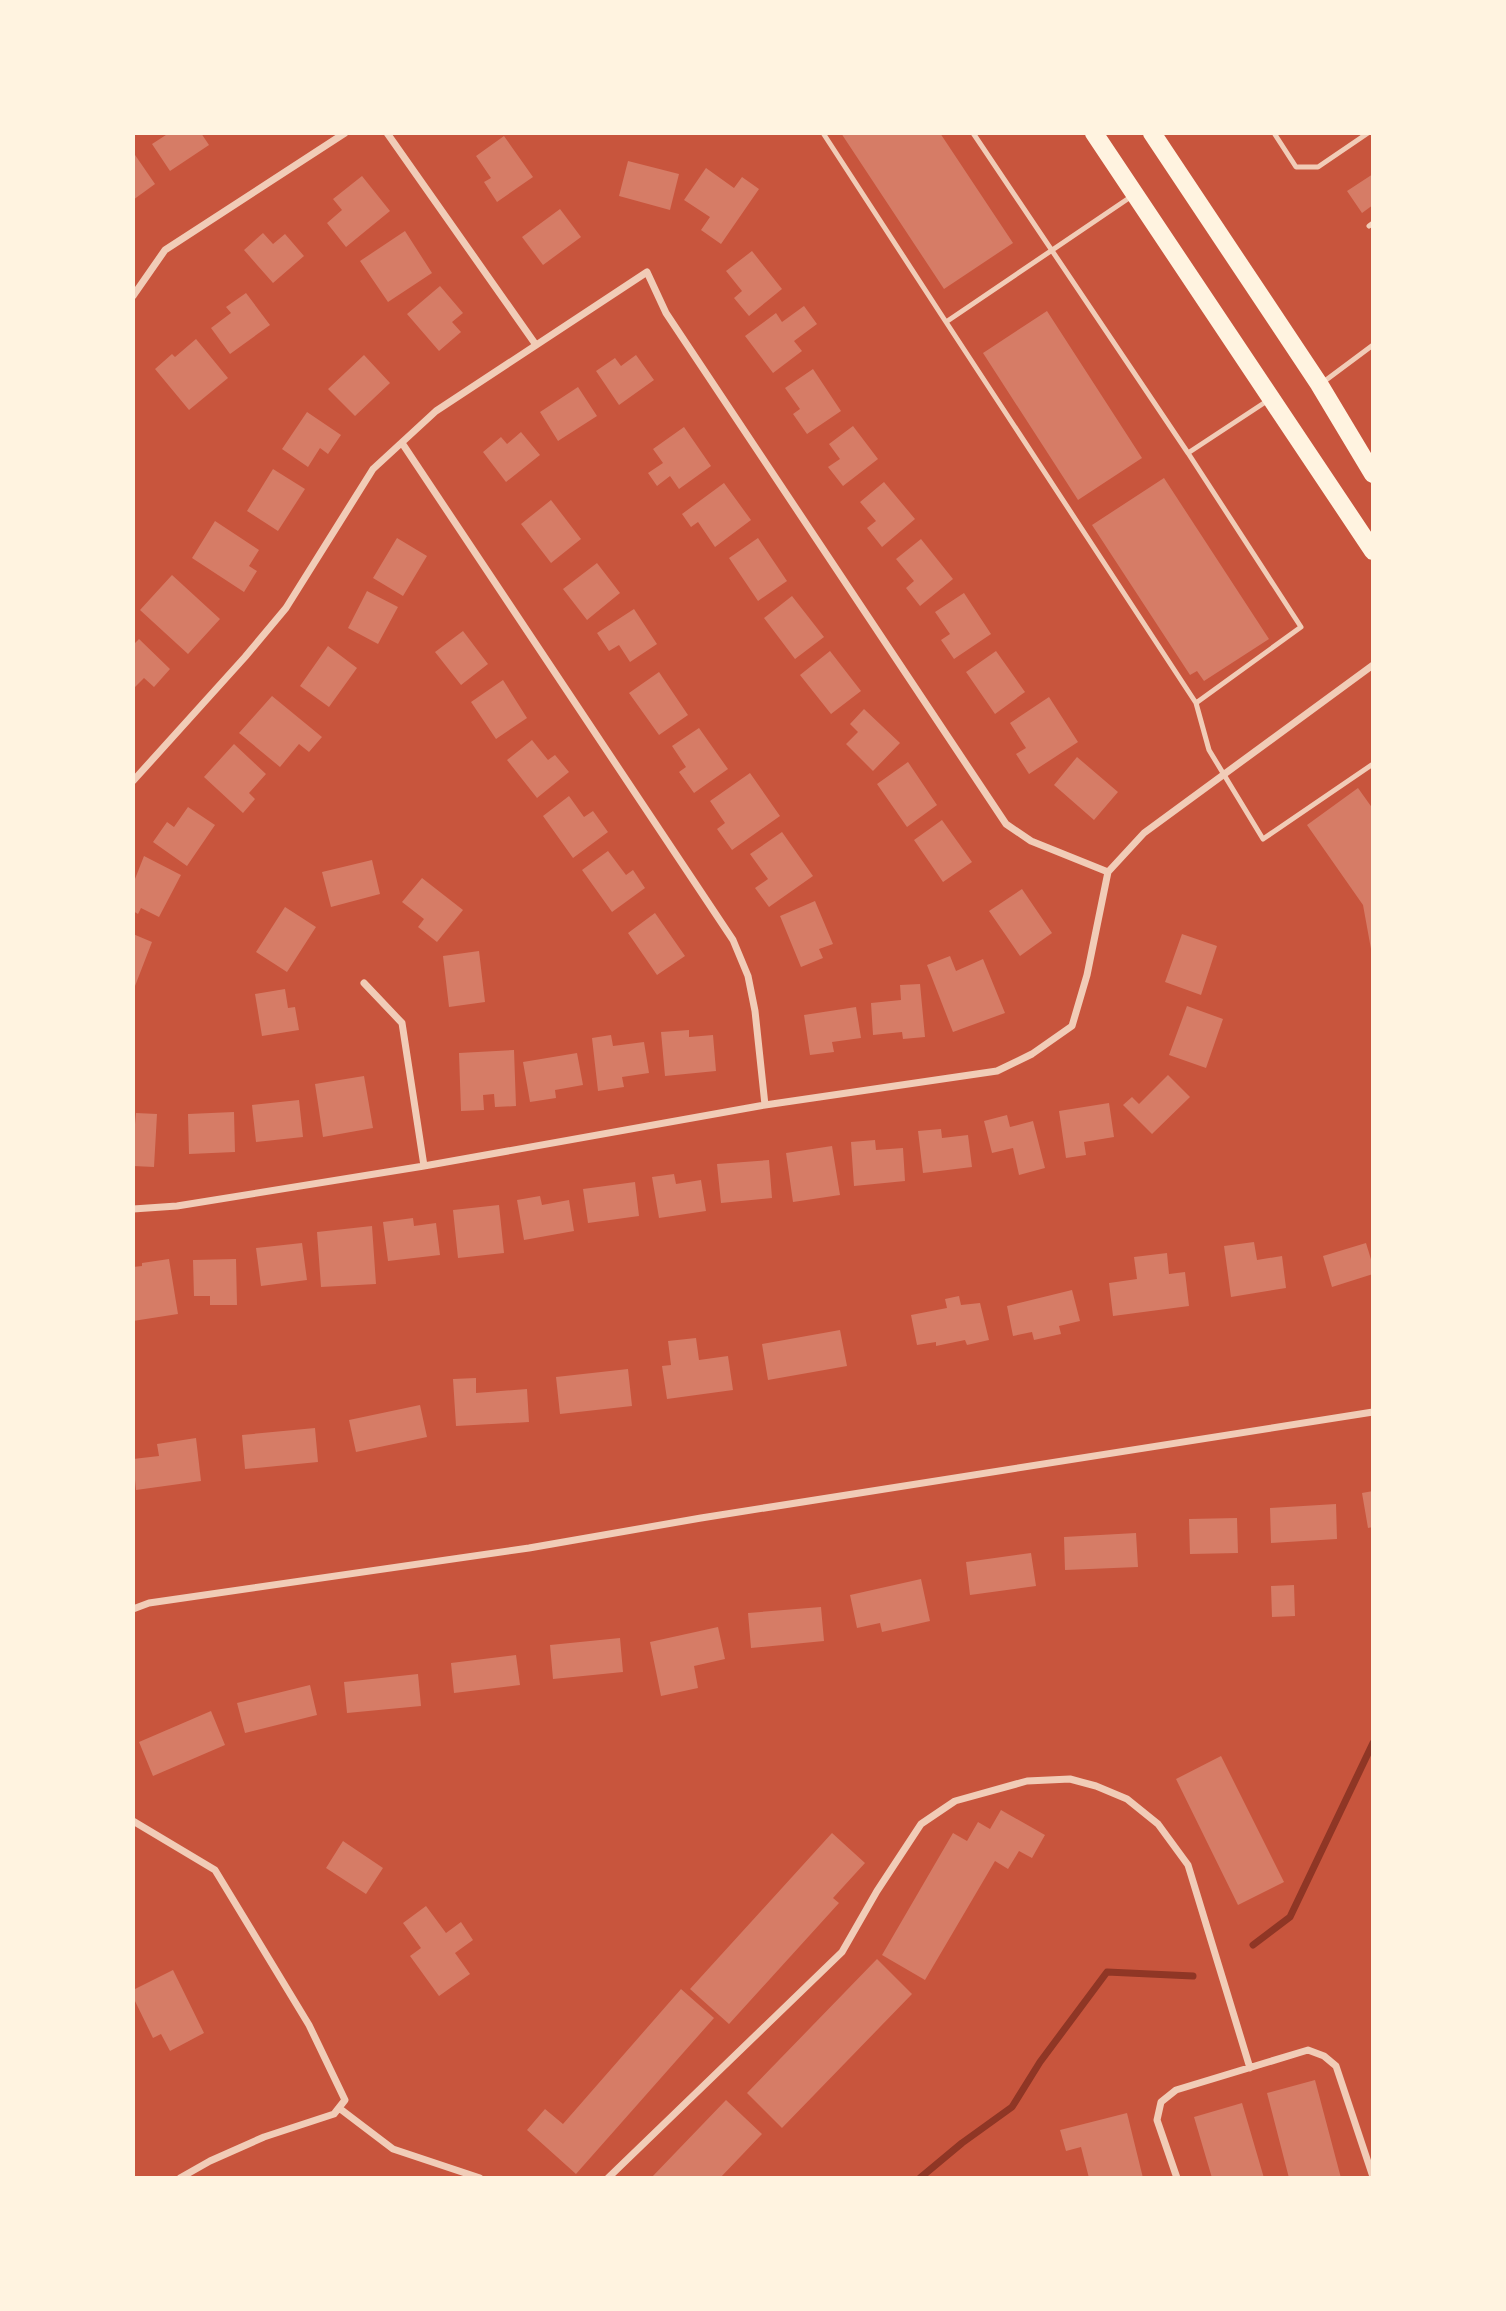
<svg xmlns="http://www.w3.org/2000/svg" width="1506" height="2311" viewBox="0 0 1506 2311" font-family="Bitter,serif">
  <style>
    .lines { fill: none; stroke-linecap: round; stroke-linejoin: round }
    .stream { stroke: #8f3625; stroke-width: 7 }
    .building { fill: #d67c66 }
    .service { stroke: #f1ccb7; stroke-width: 5 }
    .minor { stroke: #f1ccb7; stroke-width: 7 }
    .trunk { stroke: #fff3e0; stroke-width: 18 }
  </style>
  <rect width="100%" height="100%" fill="#c8553d"/>
  <g class="lines">
    <path class="stream" d="M 1253,1945 L 1290,1917 L 1373,1743
      M 920,2178 L 962,2143 L 1012,2107 L 1040,2062 L 1107,1972 L 1193,1976"/>
  </g>
  <path class="building" d="M 169,133 L 201,133 L 209,145 L 170,171 L 152,144 Z
    M 841,133 L 940,133 L 1013,243 L 944,289 Z
    M 504,136 L 533,177 L 497,202 L 484,182 L 491,178 L 476,156 Z
    M 133,152 L 155,184 L 133,200 Z
    M 628,161 L 679,174 L 670,210 L 619,196 Z
    M 706,168 L 734,188 L 742,177 L 759,189 L 721,244 L 701,230 L 710,217 L 684,200 Z
    M 1373,174 L 1373,205 L 1362,213 L 1347,191 Z
    M 362,176 L 390,211 L 346,247 L 327,223 L 342,210 L 333,199 Z
    M 560,209 L 581,237 L 543,265 L 522,237 Z
    M 405,231 L 432,273 L 388,302 L 360,261 Z
    M 263,233 L 273,244 L 285,234 L 304,256 L 273,283 L 244,250 Z
    M 752,251 L 782,289 L 749,316 L 734,298 L 742,291 L 726,271 Z
    M 440,286 L 463,313 L 452,322 L 461,332 L 439,351 L 407,314 Z
    M 246,293 L 270,325 L 230,354 L 211,328 L 231,313 L 226,307 Z
    M 804,306 L 817,324 L 794,341 L 802,351 L 773,373 L 745,336 L 776,313 L 782,322 Z
    M 1047,311 L 1142,458 L 1078,500 L 983,353 Z
    M 196,339 L 228,378 L 189,410 L 155,369 L 172,354 L 175,357 Z
    M 364,355 L 390,383 L 355,416 L 328,389 Z
    M 636,355 L 654,380 L 619,405 L 596,371 L 615,358 L 621,366 Z
    M 813,369 L 841,411 L 807,434 L 793,414 L 800,409 L 785,388 Z
    M 578,387 L 597,416 L 558,441 L 540,412 Z
    M 307,412 L 341,435 L 328,454 L 320,448 L 308,467 L 282,449 Z
    M 853,426 L 878,459 L 843,486 L 828,467 L 840,459 L 829,444 Z
    M 684,427 L 711,466 L 679,489 L 670,476 L 657,486 L 648,473 L 663,463 L 653,449 Z
    M 521,432 L 540,455 L 506,482 L 483,452 L 501,437 L 507,444 Z
    M 273,469 L 305,489 L 278,531 L 247,511 Z
    M 1164,478 L 1269,639 L 1204,681 L 1197,671 L 1190,675 L 1092,525 Z
    M 884,482 L 915,519 L 882,547 L 867,528 L 876,521 L 860,502 Z
    M 724,483 L 751,520 L 715,547 L 698,522 L 691,527 L 682,514 Z
    M 551,500 L 581,539 L 551,563 L 521,524 Z
    M 215,521 L 259,550 L 249,566 L 257,571 L 244,592 L 192,558 Z
    M 397,538 L 427,556 L 403,596 L 373,578 Z
    M 758,538 L 787,581 L 758,601 L 729,558 Z
    M 921,539 L 953,579 L 920,606 L 906,588 L 914,581 L 896,559 Z
    M 597,563 L 620,593 L 587,620 L 563,589 Z
    M 172,575 L 220,619 L 188,654 L 140,610 Z
    M 367,591 L 398,607 L 378,644 L 348,628 Z
    M 964,593 L 991,634 L 954,659 L 941,640 L 950,634 L 935,612 Z
    M 792,596 L 824,637 L 795,659 L 764,618 Z
    M 634,609 L 657,644 L 630,662 L 619,645 L 609,651 L 597,633 Z
    M 463,631 L 488,664 L 461,685 L 435,652 Z
    M 139,639 L 170,669 L 154,687 L 144,678 L 133,689 L 133,645 Z
    M 328,646 L 357,668 L 329,707 L 300,686 Z
    M 830,651 L 861,691 L 831,714 L 800,675 Z
    M 996,651 L 1025,692 L 995,714 L 966,672 Z
    M 659,672 L 688,715 L 659,735 L 629,693 Z
    M 503,680 L 527,718 L 496,739 L 471,702 Z
    M 272,696 L 322,737 L 309,752 L 299,744 L 280,767 L 239,733 Z
    M 1049,697 L 1078,742 L 1029,774 L 1016,754 L 1026,748 L 1010,723 Z
    M 864,709 L 900,743 L 873,771 L 846,744 L 858,732 L 850,724 Z
    M 699,728 L 728,769 L 694,793 L 679,772 L 686,767 L 672,746 Z
    M 532,740 L 548,760 L 555,755 L 569,772 L 537,798 L 507,760 Z
    M 234,744 L 266,774 L 249,793 L 255,799 L 243,813 L 204,777 Z
    M 1077,757 L 1118,792 L 1094,820 L 1054,785 Z
    M 908,762 L 937,805 L 907,827 L 877,784 Z
    M 750,773 L 780,816 L 732,850 L 717,829 L 725,823 L 710,801 Z
    M 1358,788 L 1373,809 L 1373,960 L 1363,905 L 1307,825 Z
    M 569,796 L 584,817 L 593,811 L 608,832 L 573,858 L 543,816 Z
    M 188,807 L 215,825 L 187,866 L 153,842 L 167,822 L 174,827 Z
    M 942,820 L 972,862 L 943,882 L 914,840 Z
    M 782,832 L 813,876 L 769,907 L 755,888 L 768,879 L 750,854 Z
    M 608,851 L 626,875 L 633,870 L 645,888 L 612,912 L 582,870 Z
    M 144,856 L 181,875 L 159,917 L 141,908 L 138,914 L 133,911 L 133,884 Z
    M 372,860 L 380,894 L 331,907 L 322,872 Z
    M 422,878 L 463,910 L 437,942 L 418,927 L 424,919 L 402,902 Z
    M 1022,889 L 1052,933 L 1020,956 L 989,911 Z
    M 815,901 L 833,944 L 819,949 L 823,958 L 801,967 L 780,916 Z
    M 285,907 L 316,927 L 287,972 L 256,952 Z
    M 655,913 L 685,956 L 657,975 L 628,933 Z
    M 133,934 L 152,942 L 135,986 L 133,985 Z
    M 1182,934 L 1217,946 L 1201,995 L 1165,982 Z
    M 479,951 L 485,1002 L 449,1007 L 443,956 Z
    M 950,956 L 956,971 L 983,959 L 1005,1013 L 953,1032 L 927,965 Z
    M 920,984 L 925,1037 L 903,1039 L 902,1032 L 873,1035 L 871,1003 L 901,1000 L 900,985 Z
    M 285,989 L 288,1008 L 295,1007 L 299,1030 L 262,1036 L 255,994 Z
    M 1187,1006 L 1223,1019 L 1206,1068 L 1169,1055 Z
    M 856,1007 L 861,1038 L 832,1042 L 834,1052 L 810,1055 L 804,1015 Z
    M 689,1030 L 689,1037 L 713,1035 L 716,1071 L 665,1076 L 661,1032 Z
    M 611,1035 L 613,1046 L 644,1042 L 649,1073 L 622,1077 L 624,1087 L 598,1091 L 592,1038 Z
    M 514,1050 L 516,1106 L 495,1107 L 494,1094 L 483,1095 L 484,1110 L 461,1111 L 459,1053 Z
    M 577,1053 L 583,1085 L 555,1090 L 556,1098 L 530,1102 L 523,1062 Z
    M 1168,1075 L 1190,1097 L 1152,1134 L 1123,1105 L 1132,1097 L 1139,1104 Z
    M 364,1076 L 373,1128 L 323,1137 L 315,1084 Z
    M 299,1100 L 303,1137 L 256,1142 L 252,1105 Z
    M 1109,1103 L 1114,1137 L 1084,1142 L 1086,1155 L 1066,1158 L 1059,1111 Z
    M 234,1112 L 235,1152 L 189,1154 L 188,1114 Z
    M 136,1113 L 157,1114 L 154,1167 L 133,1166 L 133,1124 L 135,1124 Z
    M 1007,1115 L 1010,1127 L 1033,1121 L 1045,1168 L 1019,1175 L 1013,1148 L 992,1153 L 984,1121 Z
    M 941,1129 L 942,1138 L 968,1135 L 972,1167 L 923,1173 L 918,1131 Z
    M 875,1140 L 876,1150 L 903,1148 L 905,1181 L 854,1186 L 851,1142 Z
    M 832,1146 L 840,1195 L 793,1202 L 786,1153 Z
    M 769,1160 L 772,1198 L 721,1203 L 717,1164 Z
    M 674,1174 L 676,1184 L 701,1180 L 706,1211 L 659,1218 L 652,1177 Z
    M 635,1182 L 639,1216 L 588,1223 L 583,1189 Z
    M 540,1196 L 542,1205 L 569,1200 L 574,1231 L 524,1240 L 517,1200 Z
    M 499,1205 L 504,1253 L 458,1258 L 453,1210 Z
    M 413,1218 L 414,1226 L 436,1223 L 440,1255 L 388,1261 L 383,1222 Z
    M 372,1226 L 376,1284 L 321,1287 L 317,1232 Z
    M 1254,1242 L 1257,1260 L 1282,1256 L 1286,1288 L 1231,1297 L 1224,1246 Z
    M 302,1243 L 307,1280 L 261,1286 L 256,1248 Z
    M 1366,1243 L 1373,1266 L 1373,1274 L 1332,1287 L 1323,1256 Z
    M 1167,1253 L 1169,1274 L 1185,1272 L 1189,1306 L 1113,1316 L 1109,1283 L 1137,1279 L 1134,1257 Z
    M 169,1259 L 178,1314 L 133,1321 L 133,1267 L 142,1266 L 142,1263 Z
    M 236,1259 L 237,1305 L 210,1305 L 210,1296 L 194,1296 L 193,1260 Z
    M 1072,1290 L 1080,1321 L 1059,1326 L 1061,1334 L 1034,1340 L 1032,1332 L 1013,1336 L 1007,1306 Z
    M 959,1296 L 961,1305 L 980,1303 L 989,1340 L 967,1345 L 965,1340 L 936,1346 L 936,1342 L 917,1345 L 911,1315 L 947,1308 L 945,1299 Z
    M 840,1330 L 847,1366 L 768,1380 L 762,1344 Z
    M 696,1338 L 699,1360 L 728,1356 L 733,1390 L 667,1399 L 662,1366 L 671,1365 L 668,1341 Z
    M 628,1369 L 632,1406 L 560,1414 L 556,1377 Z
    M 476,1378 L 476,1393 L 527,1389 L 529,1422 L 456,1426 L 453,1379 Z
    M 420,1405 L 427,1437 L 356,1452 L 349,1420 Z
    M 315,1428 L 318,1462 L 245,1469 L 242,1435 Z
    M 196,1438 L 201,1481 L 136,1490 L 133,1459 L 159,1456 L 157,1444 Z
    M 1373,1491 L 1373,1527 L 1368,1528 L 1362,1493 Z
    M 1336,1504 L 1337,1539 L 1271,1543 L 1270,1508 Z
    M 1237,1518 L 1238,1553 L 1190,1554 L 1189,1519 Z
    M 1136,1533 L 1138,1567 L 1065,1570 L 1064,1537 Z
    M 1031,1553 L 1036,1586 L 970,1595 L 966,1562 Z
    M 921,1579 L 930,1621 L 882,1632 L 880,1623 L 857,1628 L 850,1595 Z
    M 1294,1585 L 1295,1616 L 1272,1617 L 1271,1586 Z
    M 821,1607 L 824,1641 L 751,1648 L 748,1613 Z
    M 718,1627 L 725,1659 L 694,1666 L 698,1688 L 661,1696 L 650,1642 Z
    M 620,1638 L 623,1672 L 553,1679 L 550,1645 Z
    M 516,1655 L 520,1685 L 454,1693 L 451,1663 Z
    M 418,1674 L 421,1706 L 347,1713 L 344,1682 Z
    M 310,1685 L 317,1715 L 245,1733 L 237,1703 Z
    M 211,1711 L 225,1745 L 153,1776 L 139,1742 Z
    M 1221,1756 L 1284,1882 L 1238,1905 L 1176,1779 Z
    M 1001,1810 L 1045,1835 L 1032,1858 L 1019,1851 L 1008,1869 L 995,1861 L 925,1980 L 882,1955 L 953,1833 L 967,1841 L 978,1822 L 990,1829 Z
    M 832,1833 L 865,1863 L 833,1898 L 839,1903 L 729,2024 L 690,1989 Z
    M 343,1841 L 383,1868 L 366,1894 L 326,1868 Z
    M 426,1906 L 446,1933 L 461,1922 L 473,1940 L 455,1953 L 470,1974 L 439,1996 L 410,1956 L 421,1948 L 403,1923 Z
    M 877,1959 L 912,1994 L 782,2128 L 747,2093 Z
    M 173,1970 L 204,2033 L 170,2051 L 161,2034 L 153,2038 L 133,1997 L 133,1990 Z
    M 681,1989 L 714,2018 L 576,2174 L 527,2130 L 545,2109 L 563,2124 Z
    M 1315,2080 L 1341,2178 L 1289,2178 L 1267,2093 Z
    M 726,2100 L 762,2134 L 720,2178 L 651,2178 Z
    M 1242,2103 L 1264,2178 L 1212,2178 L 1194,2117 Z
    M 1127,2113 L 1143,2178 L 1089,2178 L 1081,2147 L 1066,2151 L 1060,2130 Z"/>
  <g class="lines">
    <path class="service" d="M 823,133 L 946,322
      M 973,133 L 1188,453
      M 1274,133 L 1296,167 L 1318,167 L 1368,133
      M 1132,196 L 946,322 L 1196,703
      M 1369,226 L 1373,223
      M 1322,383 L 1373,345
      M 1267,401 L 1188,453 L 1301,627 L 1196,703 L 1209,750 L 1263,839 L 1373,764"/>
    <path class="minor" d="M 387,133 L 536,345
      M 133,296 L 165,250 L 345,133
      M 402,443 L 733,940 L 748,976 L 755,1011 L 765,1105
      M 133,781 L 245,657 L 286,608 L 373,469 L 436,411 L 647,272 L 666,313 L 1006,824 L 1031,841 L 1108,872
      M 364,983 L 402,1023 L 424,1166
      M 133,1209 L 177,1206 L 424,1166 L 765,1105 L 997,1071 L 1032,1054 L 1072,1026 L 1087,975 L 1108,872 L 1144,833 L 1373,665
      M 133,1609 L 149,1603 L 529,1548 L 701,1518 L 1373,1412
      M 133,1821 L 215,1870 L 309,2025 L 345,2100 L 334,2114 L 264,2137 L 210,2161 L 180,2178
      M 339,2108 L 393,2149 L 480,2178
      M 608,2178 L 842,1952 L 877,1891 L 921,1824 L 955,1801 L 1027,1781 L 1070,1779 L 1096,1786 L 1127,1799 L 1158,1824 L 1188,1865 L 1250,2068
      M 1177,2178 L 1157,2120 L 1161,2102 L 1176,2090 L 1308,2050 L 1324,2056 L 1336,2066 L 1373,2177"/>
    <path class="trunk" d="M 1094,133 L 1373,551
      M 1152,133 L 1319,384 L 1373,474"/>
  </g>
  <rect width="1506" height="2311" fill="none" stroke="#fff3e0" stroke-width="270"/>
</svg>
